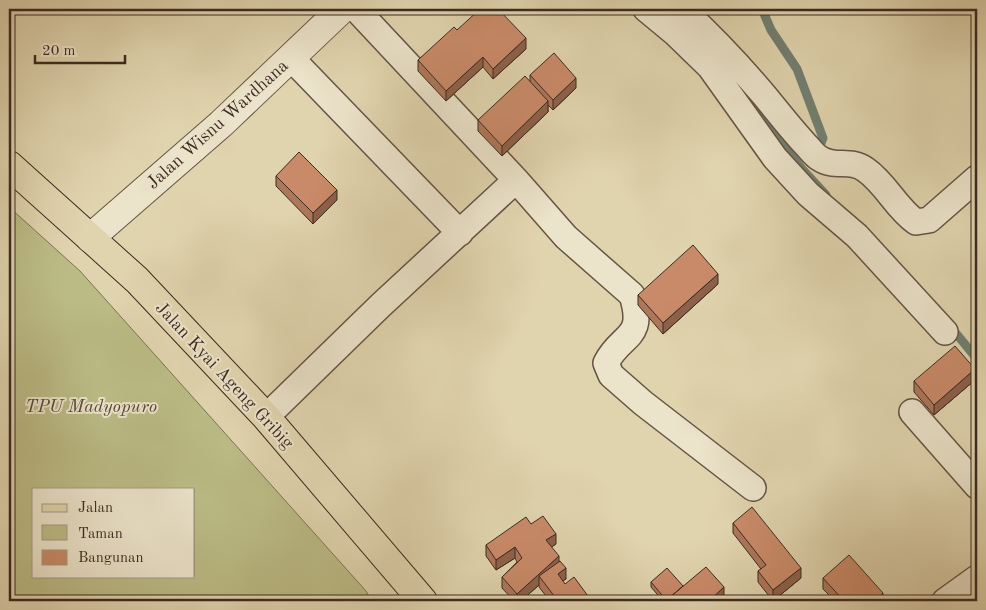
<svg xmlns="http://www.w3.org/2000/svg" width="986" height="610" viewBox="0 0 986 610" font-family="'Old Standard TT',serif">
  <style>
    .green { fill: #bbbb85; stroke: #7c7253; fill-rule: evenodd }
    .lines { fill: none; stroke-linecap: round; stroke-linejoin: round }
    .stream { stroke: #717f71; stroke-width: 9 }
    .minor-casing { stroke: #655444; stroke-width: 28 }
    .tertiary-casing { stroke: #655444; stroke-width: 30 }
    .primary-casing { stroke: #3c2a21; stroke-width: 30 }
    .minor { stroke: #ebe3ca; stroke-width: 25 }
    .tertiary { stroke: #ebe3ca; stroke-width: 28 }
    .primary { stroke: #e0d4ae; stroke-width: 28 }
    .wall { fill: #ad775a; stroke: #3c2a21 }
    .shaded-wall { fill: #8d614a; stroke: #3c2a21 }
    .building { fill: #c98a69; stroke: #3c2a21 }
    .labels { text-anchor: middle; stroke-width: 4; stroke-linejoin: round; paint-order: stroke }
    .street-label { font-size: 18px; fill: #3c2a21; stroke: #ebe3ca }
    .park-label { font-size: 18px; font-style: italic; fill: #554735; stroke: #ebe3ca }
  </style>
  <rect width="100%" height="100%" fill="#e0d4ae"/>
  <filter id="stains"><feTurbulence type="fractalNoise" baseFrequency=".004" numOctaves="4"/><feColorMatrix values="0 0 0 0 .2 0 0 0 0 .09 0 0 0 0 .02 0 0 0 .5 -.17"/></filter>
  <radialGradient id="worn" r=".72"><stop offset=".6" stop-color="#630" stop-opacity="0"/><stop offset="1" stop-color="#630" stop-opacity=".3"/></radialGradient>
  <path class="green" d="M 9,207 L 80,271 L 366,591 L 372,601 L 9,601 ZM 34,489 L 194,489 L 194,576 L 34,576 Z"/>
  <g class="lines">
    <path class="stream" d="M 762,9 L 771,30 L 797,69 L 823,138 L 819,148 L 815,152
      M 758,113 L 802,169 L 826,195
      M 950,326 L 977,359"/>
    <g class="minor-casing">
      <path id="minor" d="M 356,9 L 516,180 L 566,237 L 632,295 C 646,340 621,333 606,363 L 611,375 L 643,403 L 753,488
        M 646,9 L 675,33 L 710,67 L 775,158 L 808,194 L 857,236 L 945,332
        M 682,9 C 711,36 738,64 764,95 C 778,112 791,129 806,145 C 810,149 814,155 819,158 C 835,169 850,158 866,170 C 886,184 896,208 916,222 L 929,220 L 977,178
        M 291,58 L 460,233
        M 912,412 L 977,486
        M 266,417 L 381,305 L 516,180
        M 945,601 L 977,578"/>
    </g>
    <g class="tertiary-casing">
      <path id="tertiary" d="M 90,238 L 221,124 L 342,9"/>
    </g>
    <g class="primary-casing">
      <path id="primary" d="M 9,165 L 137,280 L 266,417 L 423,601"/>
    </g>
    <use href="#minor" class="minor"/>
    <use href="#tertiary" class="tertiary"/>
    <use href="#primary" class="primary"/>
  </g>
  <path class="wall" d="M 457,30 L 526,49 L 493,79 L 483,67 L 446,101 L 418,71 L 418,60 Z
    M 530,75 L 576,88 L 553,110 L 548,105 L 548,112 L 502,156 L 478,131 L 478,120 L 530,82 Z
    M 276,176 L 337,200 L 313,224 L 276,186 Z
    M 718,284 L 663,334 L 638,305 L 638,295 Z
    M 975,380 L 934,415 L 914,392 L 914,381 Z
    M 733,523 L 801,578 L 773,601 L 758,582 L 758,571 L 761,569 L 733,533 Z
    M 531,524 L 556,544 L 551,547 L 559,561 L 566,579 L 562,581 L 565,584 L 588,601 L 550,601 L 539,587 L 539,585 L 521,601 L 514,601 L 502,588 L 502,577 L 517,562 L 515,558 L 496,570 L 486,556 L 486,545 Z
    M 823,578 L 883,601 L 835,601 L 823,589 Z
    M 651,582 L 683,586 L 724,598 L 720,601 L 663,601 L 651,587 Z"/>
  <path class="shaded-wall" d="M 526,38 L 526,49 L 493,79 L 493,69 Z
    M 483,57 L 483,67 L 446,101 L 446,91 Z
    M 576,78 L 576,88 L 553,110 L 553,100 Z
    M 548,101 L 548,112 L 502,156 L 502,146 Z
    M 337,190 L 337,200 L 313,224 L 313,213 Z
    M 718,274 L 718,284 L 663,334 L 663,323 Z
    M 975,369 L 975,380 L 934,415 L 934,405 Z
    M 556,534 L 556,544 L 546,551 L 546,540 Z
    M 515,547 L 515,558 L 496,570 L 496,560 Z
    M 559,556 L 559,567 L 539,576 L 539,585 L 521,601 L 517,601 L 517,594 Z
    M 566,568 L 566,579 L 558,584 L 558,574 Z
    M 801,568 L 801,578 L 773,601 L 773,590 Z
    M 724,587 L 724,598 L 720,601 L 709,601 Z
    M 883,593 L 883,601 L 875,601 Z
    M 588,596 L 588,601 L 580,601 Z"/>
  <path class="building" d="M 480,9 L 498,9 L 526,38 L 493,69 L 483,57 L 446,91 L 418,60 L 454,27 L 457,30 Z
    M 554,53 L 576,78 L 553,100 L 530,75 Z
    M 525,76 L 548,101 L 502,146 L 478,120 Z
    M 299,152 L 337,190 L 313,213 L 276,176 Z
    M 693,245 L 718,274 L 663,323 L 638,295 Z
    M 955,346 L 975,369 L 934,405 L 914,381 Z
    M 752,507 L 801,568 L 773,590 L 758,571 L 766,565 L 733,523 Z
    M 543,516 L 556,534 L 546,540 L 559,556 L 517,594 L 502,577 L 522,558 L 515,547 L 496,560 L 486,545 L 526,517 L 531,524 Z
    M 849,555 L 883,593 L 875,601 L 844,601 L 823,578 Z
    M 560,561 L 566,568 L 558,574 L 565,584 L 574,577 L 588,596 L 580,601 L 558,601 L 539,576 Z
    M 706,567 L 724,587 L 709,601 L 672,601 L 669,598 Z
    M 667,568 L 683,586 L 669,598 L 669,601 L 667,601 L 651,582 Z
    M 828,595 L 833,601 L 821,601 Z
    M 784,598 L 787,601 L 780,601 Z"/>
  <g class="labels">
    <g class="street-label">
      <text transform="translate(217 124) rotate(-42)" y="6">Jalan Wisnu Wardhana</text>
      <text transform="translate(225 375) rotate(47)" y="6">Jalan Kyai Ageng Gribig</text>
    </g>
    <g class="park-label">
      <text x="91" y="412">TPU Madyopuro</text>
    </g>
  </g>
  <rect width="986" height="610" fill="none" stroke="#e0d4ae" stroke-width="30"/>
  <rect x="10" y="10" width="966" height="590" fill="none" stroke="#3c2a21" stroke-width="2.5"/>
  <rect x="15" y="15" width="956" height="580" fill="none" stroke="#3c2a21"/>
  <rect x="32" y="488" width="162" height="90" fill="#ebe3ca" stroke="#a59986"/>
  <rect x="42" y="504" width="25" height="8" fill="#e0d4ae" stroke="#a59986"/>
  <text x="78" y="512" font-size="15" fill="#3c2a21">Jalan</text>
  <rect x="42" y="525" width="25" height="15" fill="#bbbb85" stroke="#a59986"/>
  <text x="78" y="538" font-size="15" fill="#3c2a21">Taman</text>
  <rect x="42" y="550" width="25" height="15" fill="#c98a69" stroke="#a59986"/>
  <text x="78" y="562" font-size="15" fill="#3c2a21">Bangunan</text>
  <path d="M35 55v8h90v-8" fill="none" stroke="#3c2a21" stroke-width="2.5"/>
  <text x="42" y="55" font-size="15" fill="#3c2a21" stroke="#ebe3ca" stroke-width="4" paint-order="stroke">20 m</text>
  <rect width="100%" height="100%" filter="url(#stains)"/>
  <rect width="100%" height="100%" fill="url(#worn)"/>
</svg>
